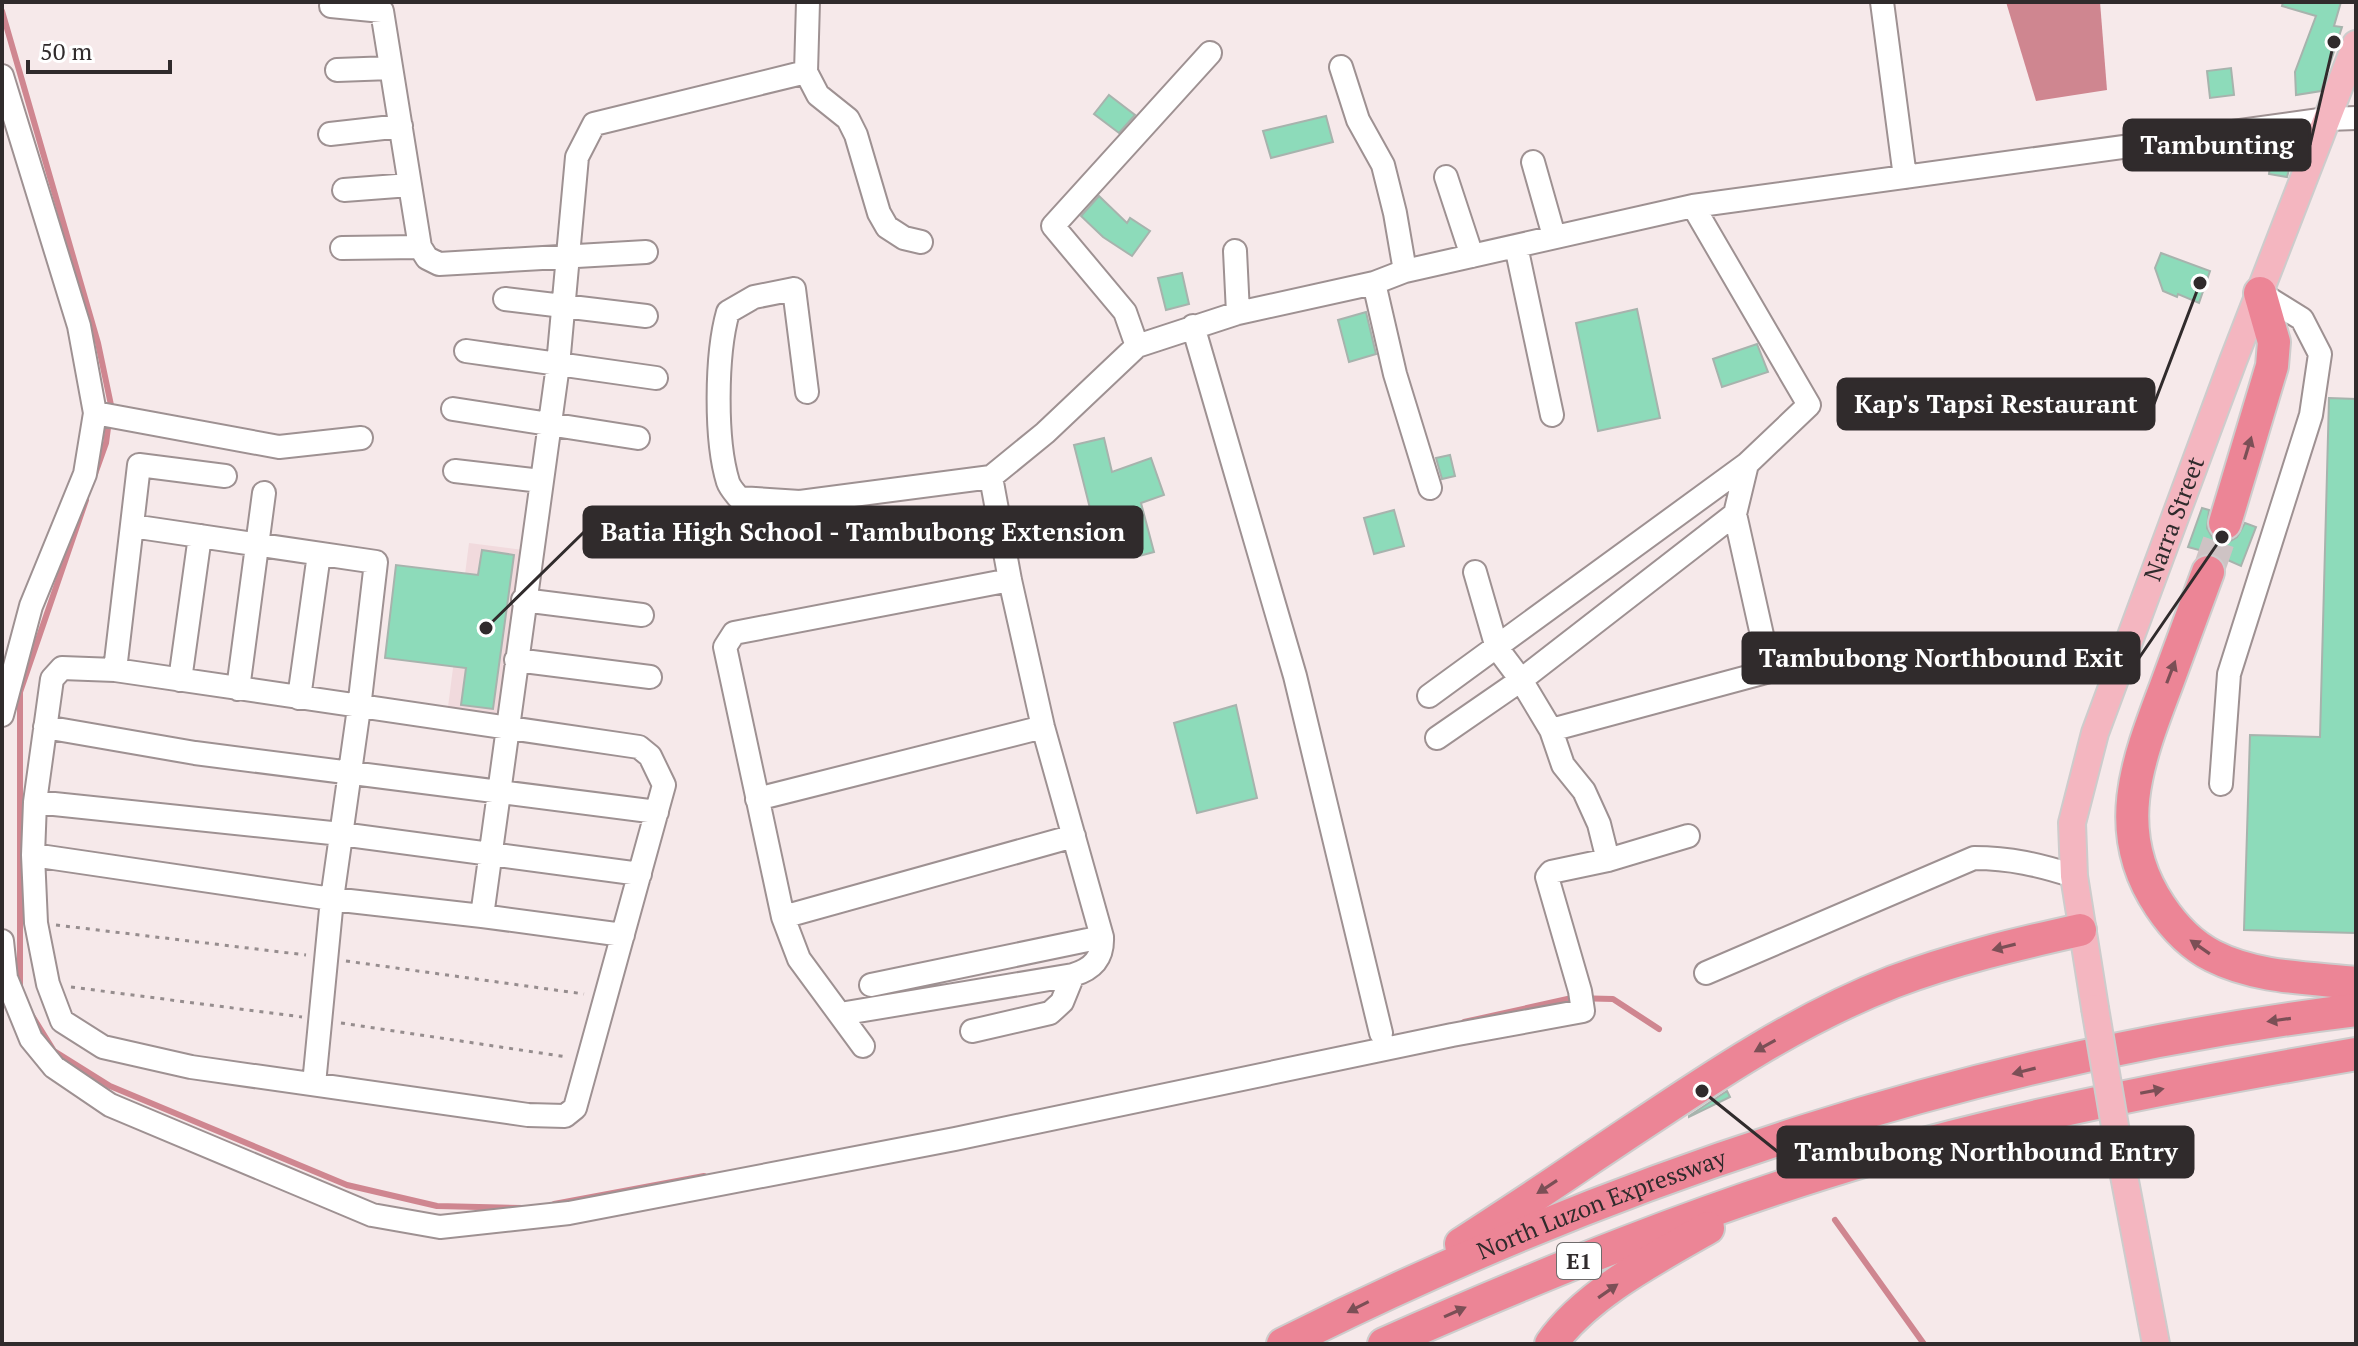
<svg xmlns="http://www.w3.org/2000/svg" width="2358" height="1346" viewBox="0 0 2358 1346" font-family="'PT Serif',serif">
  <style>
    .built { fill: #f1dadd }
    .water { fill: #cf8690 }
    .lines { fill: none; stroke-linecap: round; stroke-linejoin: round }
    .stream { stroke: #cf8690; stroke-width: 6 }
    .building { fill: #8ddbba; stroke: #a7b3ad; stroke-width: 2 }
    .highway-tunnel { stroke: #cec3c4; stroke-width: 32; stroke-dasharray: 32 16; stroke-linecap: butt }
    .minor-casing { stroke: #9e9192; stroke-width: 26 }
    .major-casing { stroke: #cdcccc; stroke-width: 30 }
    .highway-casing { stroke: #cdcccc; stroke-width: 36 }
    .path { stroke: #968d8e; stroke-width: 3; stroke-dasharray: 4 6; stroke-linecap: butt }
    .minor { stroke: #fff; stroke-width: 22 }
    .major { stroke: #f4b6c0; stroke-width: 26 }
    .highway { stroke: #ec8596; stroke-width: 32 }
    .major-bridge-casing { stroke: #cdcccc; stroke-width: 30; stroke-linecap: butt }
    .major-bridge { stroke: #f4b6c0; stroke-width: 26 }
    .oneway { fill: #7b4f56 }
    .labels { text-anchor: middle; stroke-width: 7; stroke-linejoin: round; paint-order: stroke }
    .shield { fill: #fff; stroke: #6e6b6b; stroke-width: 2 }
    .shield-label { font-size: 22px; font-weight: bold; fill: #302b2c }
    .street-label { font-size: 24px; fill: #302b2c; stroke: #fff }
    .leader { fill: none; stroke: #302b2c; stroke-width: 3 }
    .callout-dot { fill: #302b2c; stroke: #fff; stroke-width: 3 }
    .callout { fill: #302b2c; stroke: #302b2c; stroke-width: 3 }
    .callout-label { font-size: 26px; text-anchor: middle; font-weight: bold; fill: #fff }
  </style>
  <rect width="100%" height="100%" fill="#f6e9ea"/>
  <path class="built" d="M 469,543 L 523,550 L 502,714 L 448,707 Z"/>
  <path class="water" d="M 2006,2 L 2100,2 L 2107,90 L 2036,101 Z"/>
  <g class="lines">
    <path class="stream" d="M 2,11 L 98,343 L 111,405 L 106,443 L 95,474
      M 20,990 L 20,692 L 86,500
      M 31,1014 L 54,1051 L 110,1086 L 347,1185 L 437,1206 L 523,1208
      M 1464,1022 L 1572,998 L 1613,999 L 1659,1029
      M 554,1204 L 704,1176
      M 1835,1220 L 1924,1344"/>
  </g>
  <path class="building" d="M 2283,2 L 2341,2 L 2334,26 L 2342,27 L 2321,91 L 2296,95 L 2295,72 L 2316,16 L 2282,6 Z
    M 2231,68 L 2234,95 L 2210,98 L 2207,71 Z
    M 1109,95 L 1135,115 L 1119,133 L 1094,114 Z
    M 1326,116 L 1333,142 L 1271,158 L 1263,131 Z
    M 2273,144 L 2295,148 L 2287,177 L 2269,174 Z
    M 1099,196 L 1127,223 L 1130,218 L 1150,231 L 1132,256 L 1103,237 L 1081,216 Z
    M 2161,253 L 2210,271 L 2199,303 L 2178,294 L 2177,297 L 2163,291 L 2155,268 Z
    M 1182,273 L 1189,304 L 1166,310 L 1158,278 Z
    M 1637,309 L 1660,418 L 1598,431 L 1576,323 Z
    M 1366,312 L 1376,354 L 1349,362 L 1338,320 Z
    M 1757,344 L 1768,372 L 1722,387 L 1713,359 Z
    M 2329,398 L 2356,399 L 2356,933 L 2244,930 L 2250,735 L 2320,737 Z
    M 1104,438 L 1112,472 L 1151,458 L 1164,495 L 1141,503 L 1154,552 L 1139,556 L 1134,535 L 1099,544 L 1074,445 Z
    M 1450,455 L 1455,476 L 1442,479 L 1436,458 Z
    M 2202,508 L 2209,510 L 2207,528 L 2212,537 L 2219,541 L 2229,542 L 2237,537 L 2245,523 L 2256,527 L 2241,566 L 2214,554 L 2188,547 Z
    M 1394,510 L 1404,546 L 1374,554 L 1364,518 Z
    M 482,550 L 514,555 L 493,709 L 461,705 L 466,668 L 385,658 L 396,565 L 478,575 Z
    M 1236,705 L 1257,798 L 1197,813 L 1174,723 Z
    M 1727,1091 L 1730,1097 L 1689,1117 L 1689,1116 Z"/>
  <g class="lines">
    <path class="highway-tunnel" d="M 2208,572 L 2225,523"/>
    <g class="minor-casing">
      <path id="minor" d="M 1882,2 L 1905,177
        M 331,6 L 382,11 L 420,247 L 427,258 L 439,264 L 646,252
        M 1341,67 L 1358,120 L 1383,165 L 1395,213 L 1405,271
        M 337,70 L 391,68
        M 806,72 L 818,95 L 848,119 L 856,135 L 879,213 L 887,227 L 904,238 L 921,242
        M 2,76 L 79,326 L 95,413 L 85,474 L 31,606 L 2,715
        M 330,134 L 401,126
        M 1533,162 L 1554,236
        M 1446,177 L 1472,256
        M 344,190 L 410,185
        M 1516,246 L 1552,415
        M 342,248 L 420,247
        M 1235,251 L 1238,313
        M 1374,283 L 1395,374 L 1430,488
        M 505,299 L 646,316
        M 1193,326 L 1295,676 L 1381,1033
        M 1137,346 L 1125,312 L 1053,226 L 1210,53
        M 466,351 L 656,378
        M 807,392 L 794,289 L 754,297 L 728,312 C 716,354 715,440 728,482 C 730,488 735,493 739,498 L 800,502 L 991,477 L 1045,433 L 1137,346 L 1238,313 L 1374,283 L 1405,271 L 1693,206 L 2327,119 L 2356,118
        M 453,409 L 638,438
        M 95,413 L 279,447 L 361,438
        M 455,471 L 541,481
        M 132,526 L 376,562 L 359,708 L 332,899 L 314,1084
        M 1475,572 L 1497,648 L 1521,680 L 1551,730 L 1563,765 L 1584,791 L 1599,824 L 1608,860
        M 1010,580 L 734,633 L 725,647 L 783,917 L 1074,836
        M 523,600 L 642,615
        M 516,660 L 650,677
        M 62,668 L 115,670 L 639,747 L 650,756 L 664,785 L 575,1108 L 565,1116 L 528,1115 L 191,1067 L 103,1047 L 62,1021 L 48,984 L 36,923 L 33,855 L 35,802 L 52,679 Z
        M 115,670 L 139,465 L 225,476
        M 180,680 L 200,536
        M 238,689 L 264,493
        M 1429,696 L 1747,464 L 1809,405 L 1693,206
        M 299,698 L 319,554
        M 45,727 L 195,753 L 657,812
        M 1551,730 L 1770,671 L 1735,514
        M 1437,738 L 1521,680 L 1735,514 L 1747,464
        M 2221,784 L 2229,674 L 2311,415 L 2320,354 L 2302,319 L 2260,293
        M 757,799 L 1043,727
        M 35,802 L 341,834 L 640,874
        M 33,855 L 332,899 L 482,916 L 623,935
        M 482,916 L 558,365 L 577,157 L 594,124 L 806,72 L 808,2
        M 783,917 L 799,959 L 863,1046
        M 2,941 L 6,978 L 31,1039 L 54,1067 L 110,1105 L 372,1215 L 440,1227 L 569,1213 L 955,1139 L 1452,1035 L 1583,1011 L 1580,991 L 1547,877 L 1551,872 L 1608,860 L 1688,836
        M 1706,973 L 1974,858 C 2010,858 2040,865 2074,876
        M 871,985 L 1102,937 L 1043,727 L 1010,580 L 991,477
        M 840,1014 L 1073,975 C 1093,969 1103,958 1102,937
        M 972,1031 L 1050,1013 L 1062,1002 L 1073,975"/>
    </g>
    <g class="major-casing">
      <g id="major">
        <path id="s1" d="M 2095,1008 L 2074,876 L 2072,823 L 2095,733 L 2233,361 L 2356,44"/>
        <path d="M 2118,1144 L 2156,1344"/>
      </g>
    </g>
    <g class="highway-casing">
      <g id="highway">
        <path d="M 2225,523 L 2272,366 L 2274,342 L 2260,293"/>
        <path d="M 2208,572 C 2194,610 2180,648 2166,686 C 2137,762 2110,832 2160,906 C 2174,927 2191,945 2213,956 C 2256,978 2309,978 2356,983"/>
        <path d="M 1461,1244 C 1504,1216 1546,1189 1588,1160 C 1686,1095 1783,1025 1893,982 C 1954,959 2017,944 2080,930"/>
        <path id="s2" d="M 1283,1344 C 1619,1175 1982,1056 2356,1010"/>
        <path d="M 1384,1344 C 1544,1273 1708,1206 1877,1157 C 2034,1112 2195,1082 2356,1054"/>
        <path d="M 1551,1344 C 1586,1294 1656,1258 1708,1228"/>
      </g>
    </g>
    <path class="path" d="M 56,925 L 306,955
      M 346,961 L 584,994
      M 71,987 L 302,1017
      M 341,1023 L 567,1057"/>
    <use href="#minor" class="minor"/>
    <use href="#major" class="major"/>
    <use href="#highway" class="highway"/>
    <g class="major-bridge-casing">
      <path id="major-bridge" d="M 2095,1008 L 2118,1144"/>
    </g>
    <use href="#major-bridge" class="major-bridge"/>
  </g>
  <defs><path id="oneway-solid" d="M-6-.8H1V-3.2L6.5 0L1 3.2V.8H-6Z" transform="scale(2)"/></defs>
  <g class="oneway">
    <use href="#oneway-solid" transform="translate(2248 448) rotate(-73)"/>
    <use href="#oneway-solid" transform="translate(2171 672) rotate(-69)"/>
    <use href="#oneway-solid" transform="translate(2004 947) rotate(166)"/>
    <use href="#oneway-solid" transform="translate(2200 947) rotate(-145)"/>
    <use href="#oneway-solid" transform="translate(2279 1020) rotate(172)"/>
    <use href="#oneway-solid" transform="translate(1765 1046) rotate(151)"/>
    <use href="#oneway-solid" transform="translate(2024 1071) rotate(166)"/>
    <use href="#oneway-solid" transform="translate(2152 1091) rotate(-11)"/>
    <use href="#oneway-solid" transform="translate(1547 1187) rotate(147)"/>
    <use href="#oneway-solid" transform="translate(1608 1291) rotate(-35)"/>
    <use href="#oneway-solid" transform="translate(1358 1307) rotate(153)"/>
    <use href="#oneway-solid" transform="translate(1455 1312) rotate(-24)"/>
  </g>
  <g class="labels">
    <rect class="shield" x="1557" y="1243" width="44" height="36" rx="6"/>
    <g class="shield-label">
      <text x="1579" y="1269">E1</text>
    </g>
    <g class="street-label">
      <text dy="8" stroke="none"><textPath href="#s1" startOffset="508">Narra Street</textPath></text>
      <text dy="8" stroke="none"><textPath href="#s2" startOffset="348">North Luzon Expressway</textPath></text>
    </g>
  </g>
  <path class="leader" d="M2334 42L2310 145M2200 283L2154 404M486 628L584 532M2222 537L2139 658M1702 1091L1778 1152"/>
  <g class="callout-dot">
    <circle cx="2334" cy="42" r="8"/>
    <circle cx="2200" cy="283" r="8"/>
    <circle cx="486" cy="628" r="8"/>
    <circle cx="2222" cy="537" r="8"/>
    <circle cx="1702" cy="1091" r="8"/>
  </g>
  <g class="callout">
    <rect x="2124" y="120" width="186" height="50" rx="8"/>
    <rect x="1838" y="379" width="316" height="50" rx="8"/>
    <rect x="584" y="507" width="558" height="50" rx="8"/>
    <rect x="1743" y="633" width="396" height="50" rx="8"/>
    <rect x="1778" y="1127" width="415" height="50" rx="8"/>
  </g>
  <g class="callout-label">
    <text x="2217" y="154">Tambunting</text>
    <text x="1996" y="413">Kap's Tapsi Restaurant</text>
    <text x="863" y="541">Batia High School - Tambubong Extension</text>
    <text x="1941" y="667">Tambubong Northbound Exit</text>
    <text x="1986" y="1161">Tambubong Northbound Entry</text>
  </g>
  <rect width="2358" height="1346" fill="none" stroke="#302b2c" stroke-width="8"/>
  <path d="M28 60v12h142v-12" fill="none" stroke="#302b2c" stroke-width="4"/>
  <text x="40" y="60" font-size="24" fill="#302b2c" stroke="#ffffff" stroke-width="6" paint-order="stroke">50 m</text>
</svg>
